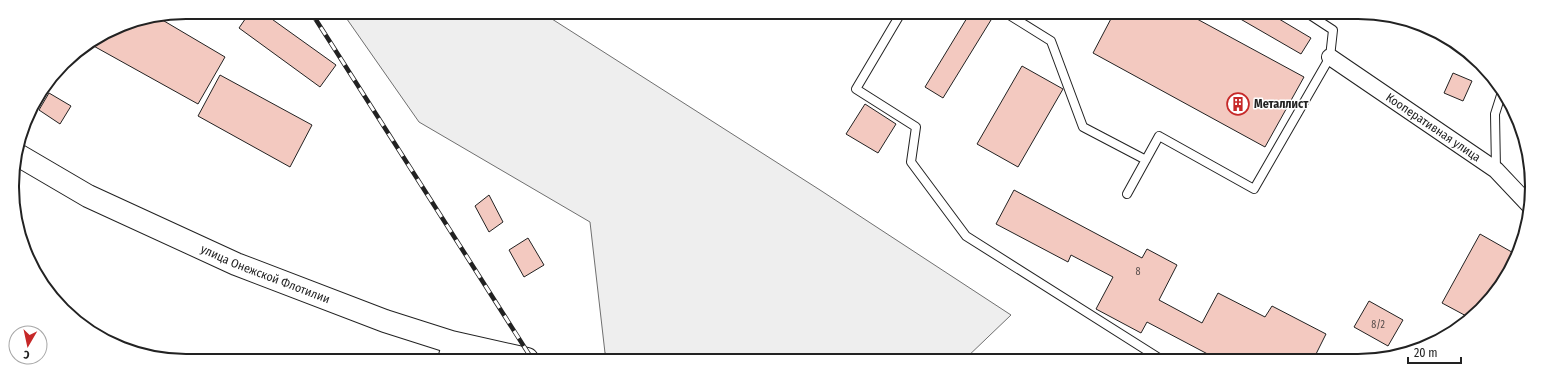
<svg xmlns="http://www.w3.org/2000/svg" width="1544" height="373" viewBox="0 0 1544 373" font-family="'Fira Sans Condensed',sans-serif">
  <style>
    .green { fill: #eee; stroke: #6f6f6f }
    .building { fill: #f3c9c0; stroke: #222 }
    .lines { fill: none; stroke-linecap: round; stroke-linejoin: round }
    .service-casing { stroke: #222; stroke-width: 10 }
    .minor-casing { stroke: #222; stroke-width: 18 }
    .secondary-casing { stroke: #222; stroke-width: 24 }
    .service { stroke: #fff; stroke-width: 8 }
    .minor { stroke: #fff; stroke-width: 16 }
    .secondary { stroke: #fff; stroke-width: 22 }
    .rail-casing { stroke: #222; stroke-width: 4.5 }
    .rail { stroke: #fff; stroke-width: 3; stroke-dasharray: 9; stroke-linecap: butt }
    .labels { text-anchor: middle; stroke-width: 3; stroke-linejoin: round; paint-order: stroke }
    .number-label { font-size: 10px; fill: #564c4a }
    .poi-label { font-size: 12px; font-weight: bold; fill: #222; stroke: #fff; text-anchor: start }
    .street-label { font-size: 12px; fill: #222; stroke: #fff }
    .rim { fill: none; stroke: #222; stroke-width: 2 }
  </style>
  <rect width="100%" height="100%" fill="#fff"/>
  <path class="green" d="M 342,12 L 541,12 L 820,190 L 1011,315 L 964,360 L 623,359 L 605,353 L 590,222 L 419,122 Z"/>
  <path class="building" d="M 250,12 L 262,12 L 336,65 L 320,87 L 239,28 Z
    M 970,13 L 979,13 L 991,20 L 943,98 L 925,87 Z
    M 1114,13 L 1186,13 L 1304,77 L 1265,147 L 1093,53 Z
    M 1230,13 L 1269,13 L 1311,38 L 1301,54 Z
    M 159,18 L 225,57 L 198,104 L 90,44 L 120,25 Z
    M 1415,25 L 1441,34 L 1414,28 Z
    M 1022,66 L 1063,89 L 1018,167 L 977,144 Z
    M 1453,73 L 1472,81 L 1463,101 L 1444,93 Z
    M 220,75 L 312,125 L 290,167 L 198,116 Z
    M 49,93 L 71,106 L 60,124 L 39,110 Z
    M 865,104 L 896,124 L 878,153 L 846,134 Z
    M 1014,190 L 1142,258 L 1147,249 L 1177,265 L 1159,300 L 1202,323 L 1218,293 L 1265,317 L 1272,306 L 1326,334 L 1313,360 L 1219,360 L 1147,322 L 1141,333 L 1096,309 L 1113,277 L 1071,255 L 1068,262 L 996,224 Z
    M 489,195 L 503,222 L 489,232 L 475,206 Z
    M 1480,234 L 1517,255 L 1514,264 L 1481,310 L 1470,318 L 1442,303 Z
    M 528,238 L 544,265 L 524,277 L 509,250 Z
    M 1369,301 L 1403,320 L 1388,346 L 1354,327 Z"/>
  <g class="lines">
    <g class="service-casing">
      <path id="service" d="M 901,13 L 856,89 L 916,127 L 911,162 L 966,236 L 1162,360
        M 1006,13 L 1051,41 L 1083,127 L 1146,160
        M 1496,169 L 1495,114 L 1502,92
        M 1127,194 L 1159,136 L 1254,189 L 1330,57 L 1333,30 L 1307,13"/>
    </g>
    <g class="minor-casing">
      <g id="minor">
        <path id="s1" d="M 1330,57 L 1496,170 L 1530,206"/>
        <path d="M 446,359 L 451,342"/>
      </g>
    </g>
    <g class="secondary-casing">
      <g id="secondary">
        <path id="s2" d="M 18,155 L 88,196 L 236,264 L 385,321 L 451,342 L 527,359"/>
      </g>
    </g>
    <use href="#service" class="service"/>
    <use href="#minor" class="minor"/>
    <use href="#secondary" class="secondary"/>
    <g class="rail-casing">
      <path id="rail" d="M 311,12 L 532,359"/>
    </g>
    <use href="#rail" class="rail"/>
  </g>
  <defs>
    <g id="building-ring" transform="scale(1.15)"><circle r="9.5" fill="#fff" stroke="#c62828" stroke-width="1.5"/><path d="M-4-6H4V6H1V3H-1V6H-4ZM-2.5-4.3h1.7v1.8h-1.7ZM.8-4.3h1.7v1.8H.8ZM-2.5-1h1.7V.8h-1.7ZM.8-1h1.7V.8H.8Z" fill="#c62828"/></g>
  </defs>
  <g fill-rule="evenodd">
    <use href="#building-ring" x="1238" y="104"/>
  </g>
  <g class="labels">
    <g class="number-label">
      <text x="1138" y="275">8</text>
      <text x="1378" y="328">8/2</text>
    </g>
    <g class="poi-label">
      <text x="1254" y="108">Металлист</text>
    </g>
    <g class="street-label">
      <text dy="4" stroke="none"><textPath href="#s1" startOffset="125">Кооперативная улица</textPath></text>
      <text dy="4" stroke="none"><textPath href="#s2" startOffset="275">улица Онежской Флотилии</textPath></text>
    </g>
  </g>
  <path d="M0 0H1544V373H0ZM186 19H1358A167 167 0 0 1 1525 186V187A167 167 0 0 1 1358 354H186A167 167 0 0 1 19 187V186A167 167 0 0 1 186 19Z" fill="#fff" fill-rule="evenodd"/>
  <path class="rim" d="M186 19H1358A167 167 0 0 1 1525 186V187A167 167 0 0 1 1358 354H186A167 167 0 0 1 19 187V186A167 167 0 0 1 186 19Z"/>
  <g transform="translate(28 345) rotate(189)"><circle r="19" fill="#ffffff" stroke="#a7a7a7"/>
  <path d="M0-3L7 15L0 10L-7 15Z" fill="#c62828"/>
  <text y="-6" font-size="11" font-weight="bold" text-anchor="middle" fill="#222222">С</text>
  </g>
  <path d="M1408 357v6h53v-6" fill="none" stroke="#222222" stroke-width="2"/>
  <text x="1414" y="357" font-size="12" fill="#222222" stroke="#ffffff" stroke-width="3" paint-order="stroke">20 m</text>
</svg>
